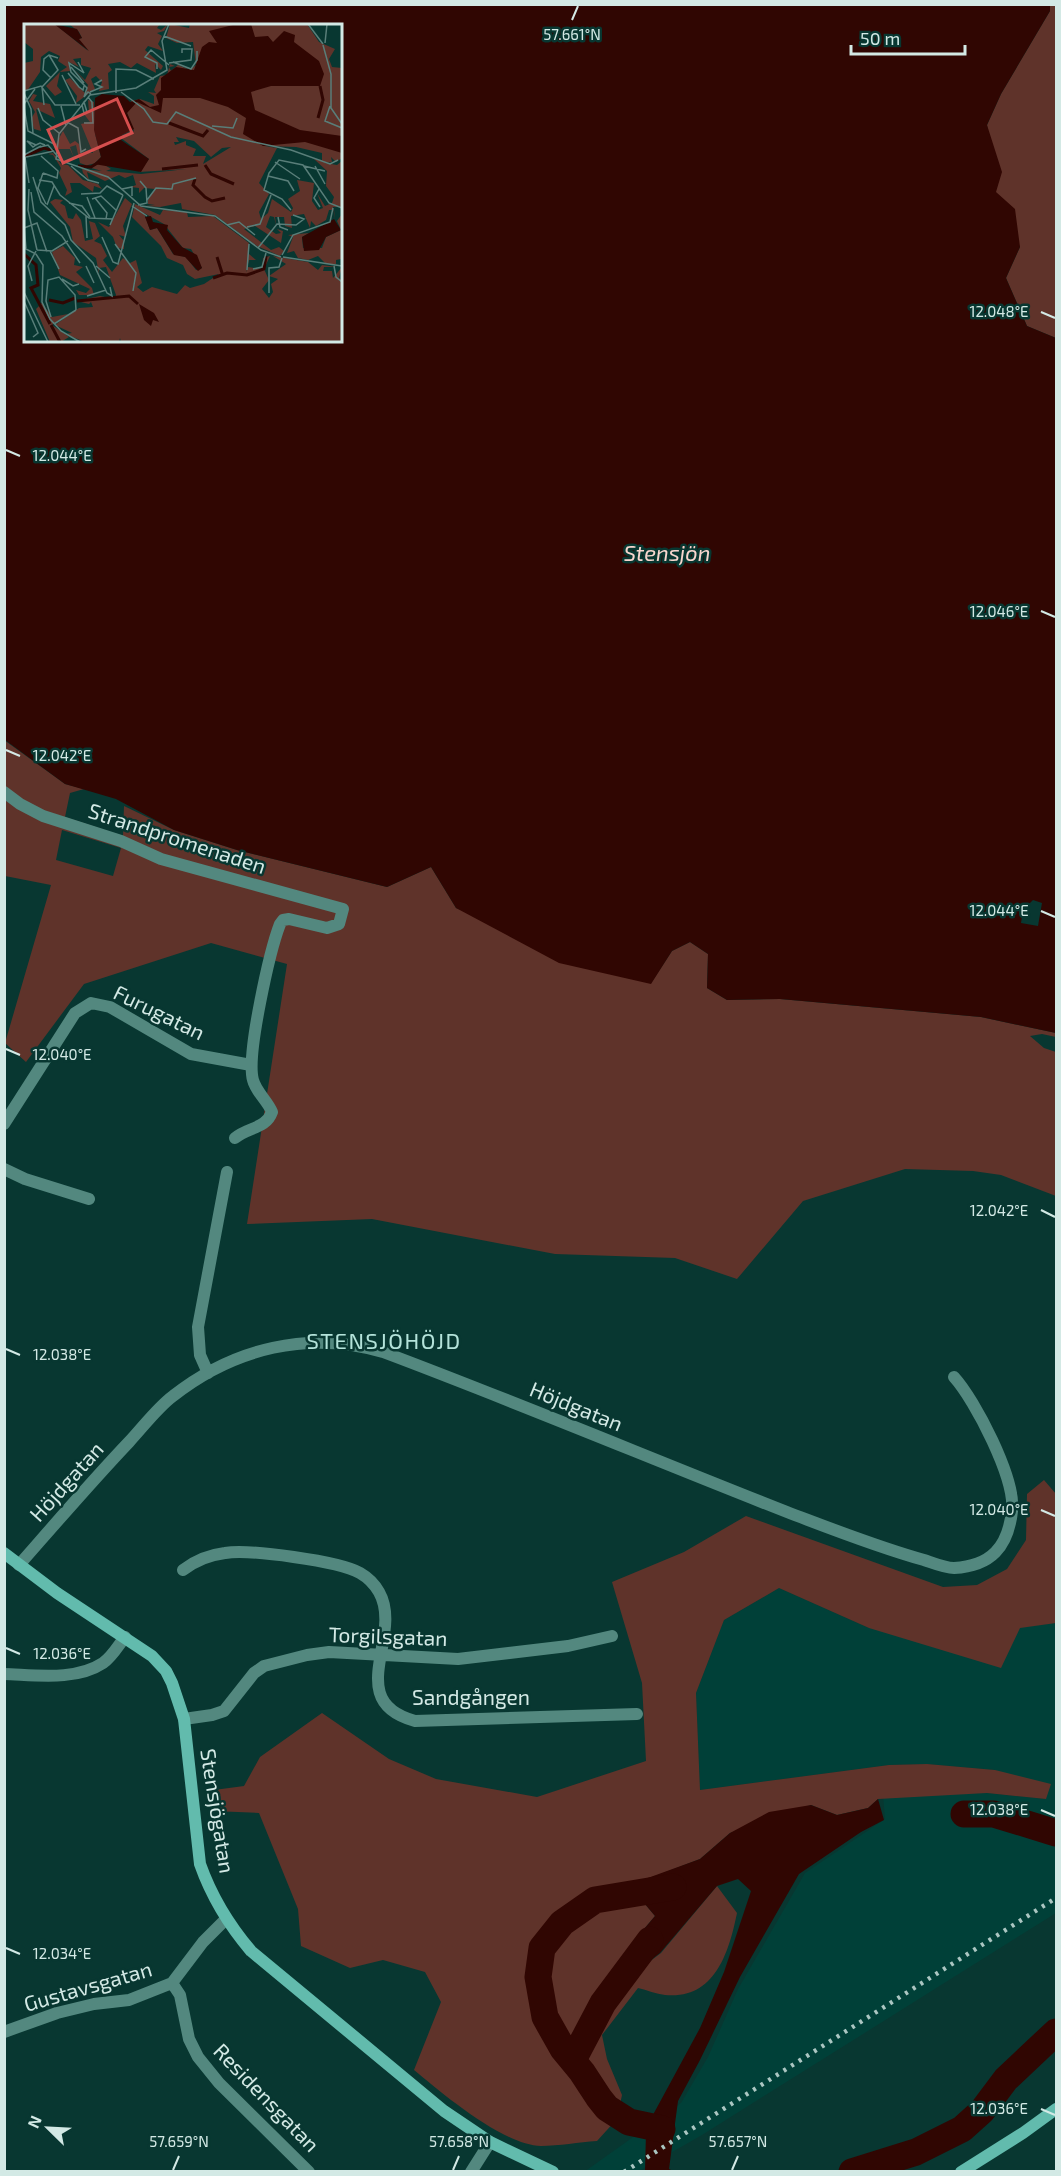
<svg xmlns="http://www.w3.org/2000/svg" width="1061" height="2176" viewBox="0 0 1061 2176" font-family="'Exo 2',sans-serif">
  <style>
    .built { fill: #004038 }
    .green { fill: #5f332a; fill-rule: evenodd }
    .water { fill: #300602; fill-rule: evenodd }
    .pier { fill: #083731 }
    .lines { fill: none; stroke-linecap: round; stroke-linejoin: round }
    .river { stroke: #300602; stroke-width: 27 }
    .street { stroke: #53887f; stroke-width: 12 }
    .secondary { stroke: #62bbad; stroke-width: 12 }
    .rail { stroke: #abc6c2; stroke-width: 4.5; stroke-dasharray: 3 6; stroke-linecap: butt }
    .ticks { fill: none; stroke: #d3e9e5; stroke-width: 2 }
    .labels { text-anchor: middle; stroke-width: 5; stroke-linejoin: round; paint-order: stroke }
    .street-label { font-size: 21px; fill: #d3e9e5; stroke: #083731 }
    .water-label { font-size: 22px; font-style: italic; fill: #f8d6ce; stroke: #083731 }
    .neighbourhood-label { font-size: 22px; letter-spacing: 1.5px; fill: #b4e3da; stroke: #083731 }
    .inset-river { fill: none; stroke: #300602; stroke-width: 3 }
    .inset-road { fill: none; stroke: #597e79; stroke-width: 1.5 }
    .view { fill: #d54f4e; fill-opacity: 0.15; stroke: #d54f4e; stroke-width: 3 }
    .inset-edge { fill: none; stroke: #d3e9e5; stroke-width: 3 }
    .ticks-label { font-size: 15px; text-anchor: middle; fill: #d3e9e5; stroke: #083731; stroke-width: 5; stroke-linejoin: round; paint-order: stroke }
  </style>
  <rect width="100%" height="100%" fill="#083731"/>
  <path class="built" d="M 779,1588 L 869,1628 L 1020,1627 L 1056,1623 L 1056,1913 L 702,2135 L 639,2171 L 584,2172 L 681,2103 L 708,2057 L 738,1989 L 805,1873 L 885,1819 L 883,1795 L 987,1793 L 1046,1799 L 995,1770 L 927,1764 L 889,1765 L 700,1790 L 696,1693 L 724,1620 Z"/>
  <path class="green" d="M 1050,5 L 1056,5 L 1056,338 L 1027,326 L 1006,278 L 1020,247 L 995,192 L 987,125 L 1001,94 L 1050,11 Z
    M 4,740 L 65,784 L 84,789 L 70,793 L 65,817 L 123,836 L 124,806 L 174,830 L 237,850 L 387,887 L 431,867 L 456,908 L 651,983 L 672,951 L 690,942 L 708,954 L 707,988 L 727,1000 L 780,999 L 981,1017 L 1056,1033 L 1056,1037 L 1042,1034 L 1030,1036 L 1044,1048 L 1056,1052 L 1056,1196 L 1001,1175 L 973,1171 L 905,1169 L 803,1201 L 737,1279 L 675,1258 L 555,1254 L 372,1219 L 247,1224 L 287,964 L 211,943 L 84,984 L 26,1062 L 5,1043 L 51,885 L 5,876 ZM 62,830 L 121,848 L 113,876 L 56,860 Z
    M 1044,1480 L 1056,1494 L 1056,1623 L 1020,1628 L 1001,1668 L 869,1628 L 779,1588 L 724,1620 L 696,1693 L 700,1790 L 889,1765 L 927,1764 L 995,1770 L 1051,1784 L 1046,1799 L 987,1793 L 878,1799 L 868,1808 L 837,1815 L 811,1805 L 730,1833 L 700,1859 L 645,1880 L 634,1891 L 655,1916 L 633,1942 L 623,1963 L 633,1974 L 661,1953 L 717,1886 L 737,1913 C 729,1952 715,2000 665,1995 C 656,1994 647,1990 638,1988 L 602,2035 L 607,2059 L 622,2095 L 617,2119 L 597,2141 C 579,2142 559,2146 541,2146 C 503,2145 443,2094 414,2070 L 441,2002 L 425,1972 L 383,1960 L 350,1968 L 301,1946 L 298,1909 L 259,1813 L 213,1811 L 214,1790 L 244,1786 L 260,1757 L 322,1713 L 389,1759 L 436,1779 L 537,1797 L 646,1761 L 642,1683 L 612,1582 L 684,1552 L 746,1516 L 943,1587 L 977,1585 L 1007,1569 L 1026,1540 L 1027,1494 Z"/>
  <path class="water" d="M 5,5 L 1050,5 L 1050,11 L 1001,94 L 987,125 L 1002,172 L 996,192 L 1015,209 L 1020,247 L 1006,278 L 1027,326 L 1056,338 L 1056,1033 L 981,1017 L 780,999 L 727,1000 L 707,988 L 708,954 L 690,942 L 672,951 L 651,984 L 559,963 L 456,908 L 431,867 L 387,887 L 237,850 L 174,830 L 116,799 L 65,784 L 5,740 ZM 26,26 L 340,26 L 340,340 L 26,340 Z
    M 878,1799 L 884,1820 L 861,1832 L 799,1874 L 740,1977 L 700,2060 L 678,2101 L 669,2169 L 673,2171 L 645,2171 L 646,2133 L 654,2113 L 700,2028 L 724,1972 L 751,1891 L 738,1879 L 717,1886 L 660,1953 L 633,1974 L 623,1963 L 633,1942 L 655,1916 L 634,1891 L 645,1879 L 700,1859 L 730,1833 L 769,1812 L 811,1805 L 837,1815 L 868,1808 Z"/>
  <path class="pier" d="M 1033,900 L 1042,903 L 1038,926 L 1021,923 L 1023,910 Z"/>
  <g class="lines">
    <path class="river" d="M 964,1814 L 994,1814 L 1056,1833
      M 573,2060 L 603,2003 L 650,1940
      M 662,2129 L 629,2122 L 607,2108 L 599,2098 L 582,2072 L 563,2049 L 545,2017 L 538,1977 L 542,1948 L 562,1923 L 595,1900 L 673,1887
      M 852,2172 L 916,2152 L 962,2129 L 982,2111 L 1006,2079 L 1056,2032"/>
    <path class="street" d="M 4,792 L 20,804 L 43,816 L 121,841 L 161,859 L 343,909 L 339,924 L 327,928 L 289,919 L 283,920 L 280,924 C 270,950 246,1055 253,1080 C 256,1092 267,1100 272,1112 C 266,1129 248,1127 235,1138
      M 4,1124 L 75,1013 L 91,1003 L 110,1007 L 191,1054 L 251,1065
      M 4,1169 L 25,1179 L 89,1199
      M 208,1373 L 200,1355 L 198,1327 L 227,1172
      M 19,1565 C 55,1524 91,1482 129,1442 C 143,1427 157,1408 173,1396 C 234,1348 309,1330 383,1352 C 519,1403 652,1459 787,1512 C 832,1529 877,1547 924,1560 C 933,1563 945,1568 954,1568 C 991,1566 1008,1547 1012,1511 C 1016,1479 975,1400 954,1377
      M 183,1570 C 196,1560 208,1555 225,1553 C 249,1549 339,1561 360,1573 C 367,1577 375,1585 379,1592 C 404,1636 342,1701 415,1721 L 637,1714
      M 4,1674 C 36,1675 76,1681 103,1663 C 112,1657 118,1646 125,1637
      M 184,1719 L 212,1715 L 224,1711 L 254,1673 L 264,1666 L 307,1655 L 329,1652 L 458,1659 L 568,1646 L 612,1636
      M 172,1983 L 180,1995 L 189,2039 L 198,2057 L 219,2083 L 309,2172
      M 4,2032 L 57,2013 L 94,2004 L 129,2000 L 172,1983 L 203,1942 L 225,1920
      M 471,2172 L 490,2142"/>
    <path class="secondary" d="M 4,1553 L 57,1593 L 152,1656 L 166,1671 L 172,1683 L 184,1719 L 200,1864 C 212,1898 228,1924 251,1951 L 444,2111 L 490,2142 L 553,2172
      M 961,2172 L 1023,2133 L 1056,2109"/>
    <path class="rail" d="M 624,2172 L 1056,1898"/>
  </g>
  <path class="ticks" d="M 572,20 L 578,6M 1041,312 L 1055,318M 6,450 L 20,456M 1041,611 L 1055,617M 6,750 L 20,756M 1041,911 L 1055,917M 6,1049 L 20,1055M 1041,1210 L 1055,1217M 6,1349 L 20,1355M 1041,1510 L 1055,1516M 6,1648 L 20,1654M 1041,1810 L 1055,1816M 6,1948 L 20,1954M 1041,2109 L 1055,2115M 173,2170 L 179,2156M 453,2170 L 459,2156M 732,2170 L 738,2156"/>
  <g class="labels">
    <g class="street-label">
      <text transform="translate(177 839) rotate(18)" y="7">Strandpromenaden</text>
      <text transform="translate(159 1013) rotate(26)" y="7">Furugatan</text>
      <text transform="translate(576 1407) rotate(22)" y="7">Höjdgatan</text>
      <text transform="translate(67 1482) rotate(-48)" y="7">Höjdgatan</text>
      <text transform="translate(388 1637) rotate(2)" y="7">Torgilsgatan</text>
      <text x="471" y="1705">Sandgången</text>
      <text transform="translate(217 1811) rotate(81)" y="7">Stensjögatan</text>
      <text transform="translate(88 1987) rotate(-16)" y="7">Gustavsgatan</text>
      <text transform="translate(266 2098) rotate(46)" y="7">Residensgatan</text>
    </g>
    <g class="water-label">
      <text x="667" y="561">Stensjön</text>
    </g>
    <g class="neighbourhood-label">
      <text x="384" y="1349">STENSJÖHÖJD</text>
    </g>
  </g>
  <g transform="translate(24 24)">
    <rect width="318" height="318" fill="#083731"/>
    <path d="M 0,0 L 31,0 L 64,27 L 54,15 L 58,14 L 55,8 L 45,0 L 136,0 L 133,4 L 137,6 L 144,0 L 140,7 L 133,9 L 138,12 L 134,20 L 139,27 L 124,22 L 121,26 L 139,42 L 137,46 L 131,40 L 132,49 L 113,39 L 107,44 L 96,38 L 84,40 L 88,46 L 84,49 L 85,65 L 75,67 L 78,58 L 72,52 L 67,55 L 71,65 L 52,79 L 53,72 L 41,56 L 46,54 L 61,69 L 64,61 L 50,45 L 61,56 L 67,44 L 57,41 L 57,34 L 49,35 L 55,43 L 45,38 L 46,47 L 36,48 L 33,62 L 38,68 L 31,72 L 22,62 L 37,47 L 43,43 L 34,37 L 36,32 L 25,27 L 17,33 L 16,48 L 3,67 L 0,66 L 0,39 L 9,37 L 9,25 L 0,18 ZM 146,0 L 165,4 L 166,0 L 283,0 L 295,18 L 311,25 L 305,35 L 308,43 L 318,44 L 318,134 L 312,138 L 307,133 L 308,138 L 301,139 L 313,141 L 318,137 L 318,183 L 309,183 L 311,196 L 310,186 L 305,186 L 302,196 L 292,202 L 287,197 L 286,204 L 280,190 L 267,192 L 268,204 L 261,202 L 260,193 L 251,193 L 252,201 L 250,193 L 246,192 L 242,203 L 252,210 L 257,209 L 253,205 L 259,207 L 257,219 L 231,202 L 220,205 L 247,226 L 255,223 L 260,227 L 256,232 L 233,222 L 191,191 L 158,185 L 157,179 L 136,183 L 121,182 L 131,181 L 124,180 L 124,176 L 131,165 L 120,164 L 115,169 L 115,164 L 107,163 L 112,161 L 109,151 L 101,154 L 95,151 L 81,157 L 63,148 L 65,156 L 59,149 L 58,145 L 78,147 L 60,142 L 76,138 L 87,145 L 82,147 L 117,150 L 163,145 L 115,148 L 125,135 L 97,114 L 110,107 L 103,89 L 107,77 L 116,75 L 130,80 L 130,72 L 124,68 L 132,69 L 130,66 L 136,52 L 143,51 L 146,40 L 151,42 L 145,43 L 147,47 L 154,41 L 166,46 L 172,41 L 169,18 L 153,19 L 142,14 ZM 152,113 L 170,117 L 187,133 L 198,124 L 207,123 L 179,140 L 182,132 L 169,132 L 172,125 L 162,121 L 162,117 L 151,121 L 150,118 L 155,118 ZM 240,122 L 272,123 L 298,129 L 298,136 L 290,135 L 303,147 L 302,162 L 310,173 L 308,179 L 301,182 L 293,169 L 299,184 L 294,186 L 288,177 L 290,159 L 273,156 L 276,167 L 264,175 L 269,184 L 267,188 L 248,175 L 244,189 L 237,195 L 235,188 L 245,170 L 235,159 L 253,124 ZM 9,70 L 13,71 L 9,77 L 26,80 L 31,94 L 12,85 L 17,107 L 10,105 L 7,95 L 11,88 L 5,77 ZM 64,76 L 70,78 L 71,110 L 77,133 L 67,143 L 56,139 L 52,121 L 46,123 L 50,134 L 46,125 L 34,125 L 32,120 L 39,107 L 46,120 L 51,117 L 55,120 L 57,129 L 69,129 L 57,100 L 66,98 L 60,90 L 65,89 ZM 29,129 L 37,140 L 44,141 L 59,156 L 74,160 L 78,165 L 70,162 L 69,168 L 56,159 L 46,159 L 48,168 L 41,172 L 43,166 L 35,149 L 37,144 L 29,131 L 24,130 ZM 101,174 L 108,180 L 99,202 L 102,213 L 95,211 L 100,217 L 100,225 L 93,224 L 89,213 L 74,198 L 85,203 ZM 31,175 L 39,176 L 36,179 L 41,182 L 44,194 L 49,195 L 52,189 L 57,196 L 61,217 L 69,215 L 65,197 L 71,199 L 76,212 L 70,217 L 77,220 L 83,232 L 79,236 L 88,248 L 99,234 L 106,239 L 112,236 L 118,259 L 113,263 L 119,268 L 128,263 L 153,270 L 161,261 L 166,264 L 180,260 L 195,250 L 171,255 L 163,250 L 159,241 L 143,234 L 137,222 L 108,193 L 111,180 L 136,191 L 139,186 L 163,188 L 164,193 L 189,192 L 225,219 L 225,230 L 232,236 L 225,236 L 222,248 L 224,243 L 238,245 L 239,234 L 246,232 L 240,245 L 245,256 L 238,265 L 245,274 L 249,268 L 247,260 L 254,255 L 245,252 L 262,240 L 249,232 L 284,238 L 294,246 L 298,241 L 313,243 L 300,243 L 299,247 L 308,247 L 309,254 L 318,243 L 315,254 L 318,256 L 318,318 L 97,318 L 96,314 L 95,318 L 61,318 L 41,310 L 48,309 L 31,301 L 55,284 L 69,283 L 67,278 L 65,280 L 53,277 L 76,272 L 91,275 L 92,271 L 82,243 L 75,244 L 75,250 L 72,234 L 49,218 L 46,203 L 26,178 ZM 120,189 L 140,200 L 159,224 L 167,225 L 178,244 L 172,246 L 162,233 L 149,230 L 133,204 L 126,206 ZM 318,190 L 318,240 L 317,235 L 312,236 L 312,240 L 302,240 L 294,232 L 284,236 L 274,234 L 270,227 L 263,229 L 269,213 L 264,211 L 285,209 L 278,213 L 279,224 L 298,224 L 302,213 L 317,206 L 313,197 ZM 39,222 L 51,234 L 50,241 L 59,243 L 52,248 L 68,264 L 70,271 L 55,271 L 52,266 L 62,269 L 66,265 L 36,251 L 28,228 ZM 18,279 L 28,293 L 44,290 L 28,301 L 45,313 L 37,318 L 26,318 L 12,285 Z" fill="#5f332a" fill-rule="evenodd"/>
    <path d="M 30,0 L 53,5 L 58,14 L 55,15 L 65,27 ZM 213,0 L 227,0 L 231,13 L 244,12 L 249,18 L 260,7 L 271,11 L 270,18 L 295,37 L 300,50 L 296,62 L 247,62 L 227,68 L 231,86 L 276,106 L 318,112 L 318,129 L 281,118 L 239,122 L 219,110 L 222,94 L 204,83 L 176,74 L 139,74 L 137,89 L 113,78 L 103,89 L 110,105 L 98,111 L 97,116 L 125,135 L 117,148 L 70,140 L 77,133 L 70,106 L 71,74 L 78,70 L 100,72 L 106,78 L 115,75 L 126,83 L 135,81 L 132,71 L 137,66 L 137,54 L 152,43 L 170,46 L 178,23 L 185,18 L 193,19 L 185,7 ZM 127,192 L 129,198 L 144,201 L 143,206 L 158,223 L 173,231 L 178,244 L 174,247 L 161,233 L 150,231 L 133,204 L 126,206 L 121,193 ZM 310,195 L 317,206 L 302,213 L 295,226 L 280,227 L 278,213 ZM 115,280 L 130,289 L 135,298 L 129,296 L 127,302 L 120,296 Z" fill="#300602"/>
    <path class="inset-river" d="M 294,94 L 299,76 L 296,62M 145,99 L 179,112 L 184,106M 1,132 L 20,124 L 30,127M 181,141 L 187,150 L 210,160M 54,142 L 67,143 L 75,138M 138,145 L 174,141M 171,155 L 169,161 L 181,173 L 188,177 L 201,174M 0,230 L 12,241 L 14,261 L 7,264 L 26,300M 193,233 L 199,252M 189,254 L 203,249 L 223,251 L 240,245 L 242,232M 25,276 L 39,279 L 51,274M 53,277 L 105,272 L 114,280M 27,301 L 36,318"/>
    <path class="inset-road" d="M 145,0 L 138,17 L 143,46 L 112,64 L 66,71 L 35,110 L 32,135 L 84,153 L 117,182 L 191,192 L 237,226 L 257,233M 284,0 L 299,20M 140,12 L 167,22M 301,19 L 303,0M 299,21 L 307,50 L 307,85M 54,38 L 60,49 L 45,39 L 47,48 L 63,64 L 60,73 L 64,68 L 67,70M 149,38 L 167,45 L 173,36 L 173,27M 145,39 L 167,36 L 168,25 L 158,25 L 158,29M 47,43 L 60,59M 133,45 L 133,39 L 121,33 L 127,26 L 145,41M 44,49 L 55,63 L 59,66 L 60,62M 38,51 L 52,80M 27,54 L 19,46 L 20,35 L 25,31 L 34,34M 0,67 L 17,62 L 31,81 L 56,81M 66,68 L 78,63 L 71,60 L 78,56M 97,68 L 120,85 L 129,98 L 143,100 L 152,88 L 207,113 L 267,126 L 306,140 L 314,136M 0,69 L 7,85 L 9,109M 92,69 L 92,45 L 112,46 L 130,55M 60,78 L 63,88 L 60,89 L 58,81 ZM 0,80 L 11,65M 20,81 L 18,63 L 34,46 L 25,31M 37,82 L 42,102M 306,82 L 301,97 L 318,104M 0,83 L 4,107 L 32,121M 14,84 L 19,96 L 35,109M 307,84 L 318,100M 43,98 L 54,104 L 57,128 L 62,125M 60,99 L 69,99 L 68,78 L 64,73M 188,102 L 209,104 L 213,94M 12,121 L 3,117 L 9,123 L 12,121 L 16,119 L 21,121M 16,123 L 24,121 L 36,135M 0,131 L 17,122M 17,132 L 34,147 L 33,154 L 19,149M 1,133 L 5,159M 2,133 L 30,127M 251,138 L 276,155M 47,142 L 64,156 L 75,159M 280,142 L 301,147M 291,142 L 301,160M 19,149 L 14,164 L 22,180M 244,152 L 264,157 L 270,167M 9,153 L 17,178 L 41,201 L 47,216 L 69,239 L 83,269 L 88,272 L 86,263M 15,156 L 28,158 L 36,171 L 65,194 L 89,195M 5,165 L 4,186 L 13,226M 98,165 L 108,163 L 108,172M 295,165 L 290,174 L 296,183M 7,168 L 10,188 L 38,212 L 56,239M 57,170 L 76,169 L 83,162 L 99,171M 63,173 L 71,194M 71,174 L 83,189 L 82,195M 68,175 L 77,172 L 93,187M 123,176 L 132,164 L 148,165 L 149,160 L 172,154M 45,179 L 58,182 L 66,193M 23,181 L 30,162M 114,181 L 123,179 L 122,164 L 116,157M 108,182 L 123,192M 267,186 L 258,175 L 240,166 L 245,149 L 255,136 L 279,141 L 305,179 L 318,184M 62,192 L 63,214M 254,193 L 256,203 L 264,206M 86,201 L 99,171M 203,201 L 215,198 L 231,211M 0,202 L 2,224M 223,203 L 236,200 L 247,171M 0,204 L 13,199 L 23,228M 78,213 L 89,238 L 94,240 L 110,179M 91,220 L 112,249 L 109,267M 0,224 L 12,230 L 19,241 L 18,278 L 26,295 L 37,307 L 56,318M 234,224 L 253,200 L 272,201 L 280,195 L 269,191M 13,226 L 28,227 L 44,217M 26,227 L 35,245M 258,231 L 269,211 L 306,198 L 309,184M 259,233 L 318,242M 62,242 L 70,259M 72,242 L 86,254M 310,242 L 312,253 L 318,258M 229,245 L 238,243 L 242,229M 223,246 L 225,220M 38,255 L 49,262 L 55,260M 8,257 L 4,242 L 12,227M 0,268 L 24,318M 245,269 L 245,244 L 255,243 L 258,234M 63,272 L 82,266M 0,277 L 14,309 L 9,313M 27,293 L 22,277 L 24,256 L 35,253 L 51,271 L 52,286M 30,300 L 52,286"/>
    <path class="view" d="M 93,75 L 108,109 L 39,139 L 24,106 Z"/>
    <rect width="318" height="318" class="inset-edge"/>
  </g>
  <g class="ticks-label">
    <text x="572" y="40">57.661°N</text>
    <text x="999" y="317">12.048°E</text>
    <text x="62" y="461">12.044°E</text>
    <text x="999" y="617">12.046°E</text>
    <text x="62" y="761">12.042°E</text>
    <text x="999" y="916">12.044°E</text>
    <text x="62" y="1060">12.040°E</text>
    <text x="999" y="1216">12.042°E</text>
    <text x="62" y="1360">12.038°E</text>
    <text x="999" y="1515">12.040°E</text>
    <text x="62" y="1659">12.036°E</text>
    <text x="999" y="1815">12.038°E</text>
    <text x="62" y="1959">12.034°E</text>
    <text x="999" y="2114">12.036°E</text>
    <text x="179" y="2147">57.659°N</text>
    <text x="459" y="2147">57.658°N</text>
    <text x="738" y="2147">57.657°N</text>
  </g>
  <rect width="1061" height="2176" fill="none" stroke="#d3e9e5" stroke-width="12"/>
  <g transform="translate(48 2128) rotate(294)" stroke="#083731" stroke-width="4.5" paint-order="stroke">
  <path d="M0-4.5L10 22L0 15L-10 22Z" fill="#d3e9e5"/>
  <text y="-9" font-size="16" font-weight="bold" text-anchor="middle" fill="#d3e9e5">N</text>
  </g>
  <path d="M851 45v9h114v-9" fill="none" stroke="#d3e9e5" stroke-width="3"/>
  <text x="860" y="45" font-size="18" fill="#d3e9e5" stroke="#083731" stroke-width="4.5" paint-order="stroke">50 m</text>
</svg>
